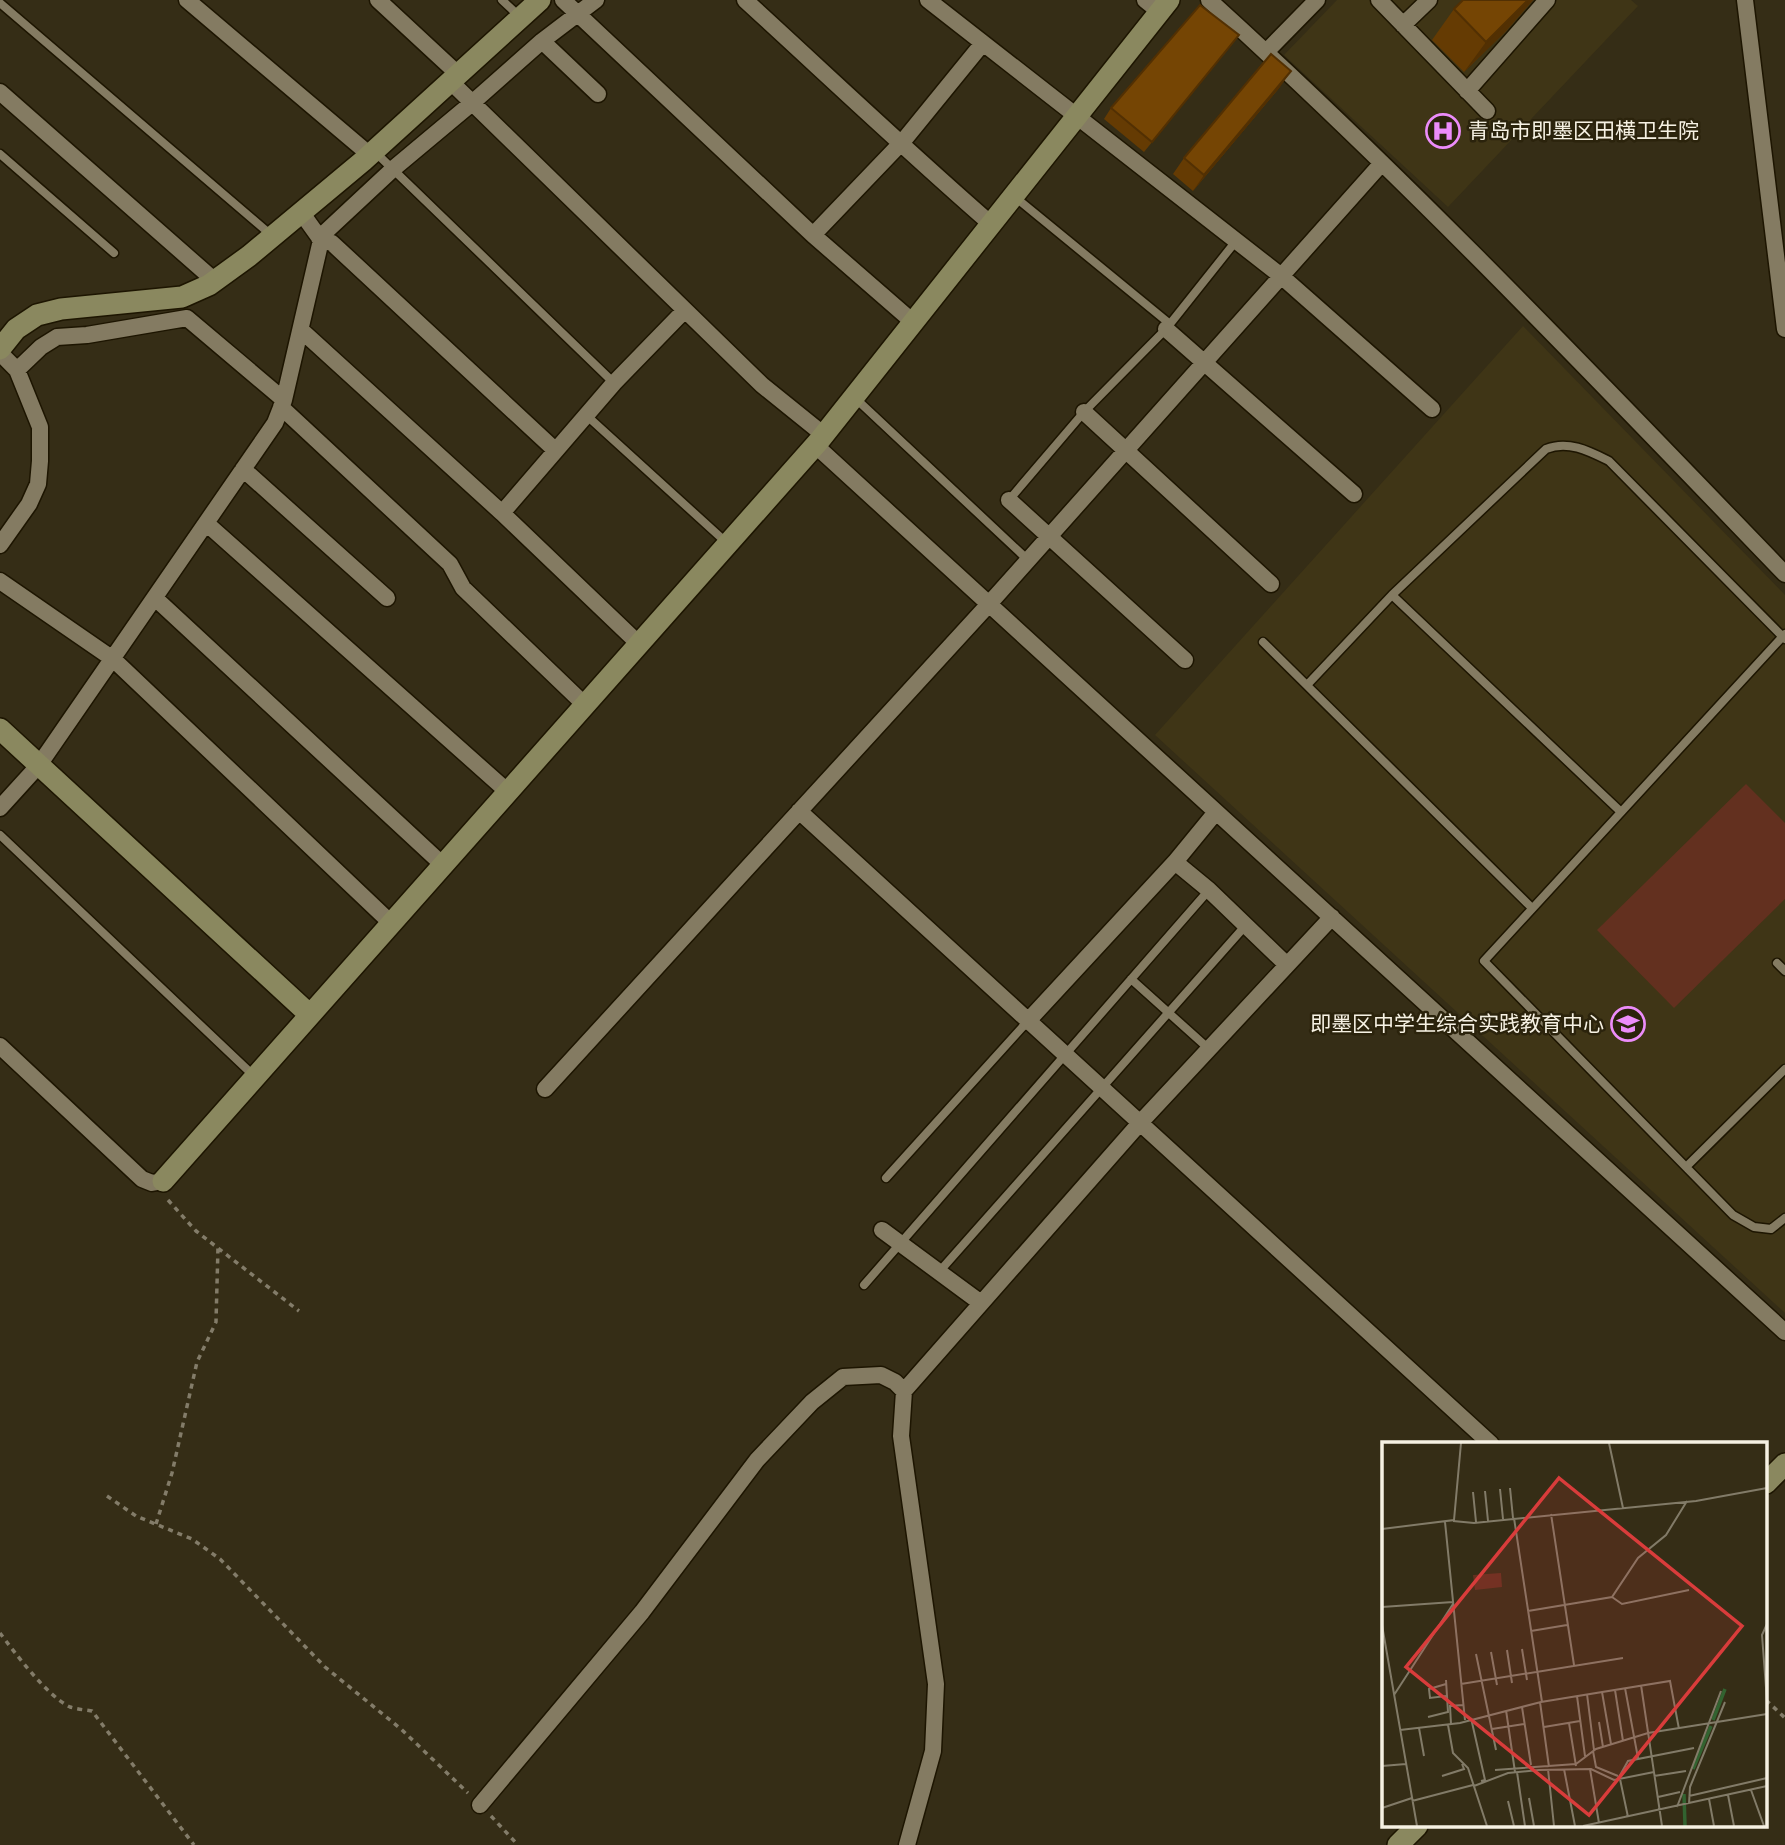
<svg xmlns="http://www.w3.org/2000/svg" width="1785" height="1845" viewBox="0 0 1785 1845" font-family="'Archivo Narrow','Noto Sans SC',sans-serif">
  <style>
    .built { fill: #3f3516 }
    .pitch { fill: #63301f }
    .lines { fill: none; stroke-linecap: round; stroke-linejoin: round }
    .lane-casing { stroke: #1d1501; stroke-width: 11 }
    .street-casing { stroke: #1d1501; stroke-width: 19 }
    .secondary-casing { stroke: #1d1501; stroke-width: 24 }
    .path { stroke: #837c69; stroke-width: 3.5; stroke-dasharray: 5 5; stroke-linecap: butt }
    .lane { stroke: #847b62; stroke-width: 8 }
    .street { stroke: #847b62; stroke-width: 16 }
    .secondary { stroke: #8a885f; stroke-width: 21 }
    .wall { fill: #653b03 }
    .shaded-wall { fill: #523003 }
    .building { fill: #754504; stroke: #523003; stroke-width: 2 }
    .labels { text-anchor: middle; stroke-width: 5; stroke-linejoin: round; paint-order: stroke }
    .poi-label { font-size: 21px; fill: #f6f1e3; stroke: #2b230c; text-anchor: start }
    .inset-river { fill: none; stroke: #326330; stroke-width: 3.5 }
    .inset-road { fill: none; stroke: #827b68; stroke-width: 2 }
    .view { fill: #d93c3b; fill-opacity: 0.15; stroke: #d93c3b; stroke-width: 3.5 }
    .inset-edge { fill: none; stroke: #f6f1e3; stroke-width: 3.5 }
  </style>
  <rect width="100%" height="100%" fill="#352d16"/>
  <path class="built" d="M 1337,0 L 1631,0 L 1638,6 L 1448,207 L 1284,55 Z
    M 1523,326 L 1785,595 L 1785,1313 L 1155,735 Z"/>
  <path class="pitch" d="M 1746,784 L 1785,823 L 1785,899 L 1674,1008 L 1597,930 Z"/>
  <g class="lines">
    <g class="lane-casing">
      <path id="lane" d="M 502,0 L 519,16
        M 0,3 L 270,234
        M 374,151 L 614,383
        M 0,154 L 114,253
        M 1015,197 L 1170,324
        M 854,397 L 1028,560
        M 586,415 L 728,544
        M 1009,500 L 1084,412 L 1166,329 L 1236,241
        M 1392,595 L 1621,812
        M 1785,634 L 1484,961 L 1733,1215 L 1754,1227 L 1771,1229 L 1785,1218
        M 1263,642 L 1532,908
        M 1307,685 L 1392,595 L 1546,449 C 1568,440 1589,451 1609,461 L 1785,639
        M 0,835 L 253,1075
        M 1777,963 L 1785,971
        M 1131,979 L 1209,1049
        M 1686,1167 L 1785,1069
        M 886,1178 L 1027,1022
        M 939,1272 L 1246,925
        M 864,1285 L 1209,890"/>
    </g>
    <g class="street-casing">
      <path id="street" d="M 187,0 L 370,155
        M 378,0 L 459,75
        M 563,0 L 813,235 L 913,322
        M 745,0 C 827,75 907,151 991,224
        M 928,0 L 1280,275 L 1432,409
        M 1145,0 L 1160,12
        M 1209,0 C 1410,182 1597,379 1785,574
        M 1379,0 L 1487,111
        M 1745,0 L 1785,329
        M 1403,25 L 1429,0
        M 542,41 L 598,94
        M 1266,52 L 1317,0
        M 451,82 L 762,385 L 824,435
        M 1467,91 L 1547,0
        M 0,92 L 215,281
        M 301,212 L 321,240 L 332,243 L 555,450
        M 813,235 L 904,140 L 983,43
        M 319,238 L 393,169 L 472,103 L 542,41 L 596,0
        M 1166,329 L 1354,494
        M 301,330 L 502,513 L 639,644
        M 0,353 L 17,370 L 40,427 L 40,461 L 38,484 L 29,504 L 0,545
        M 17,370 L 41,347 L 57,337 L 87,335 L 187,318 L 284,400
        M 281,407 L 450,564 L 463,588 L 585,705
        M 1084,412 L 1271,584
        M 815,445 L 1785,1332
        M 243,469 L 387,598
        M 1009,500 L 1185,660
        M 502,513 L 614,383 L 685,310
        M 206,523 L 508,792
        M 0,581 L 113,659 L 391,923
        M 155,598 L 443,865
        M 0,808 L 39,765 L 275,423 L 284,400 L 321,240
        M 799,811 L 1491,1444
        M 1175,862 L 1209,890 L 1287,965
        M 1027,1022 L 1175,862 L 1216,812
        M 0,1046 L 142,1179 L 152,1183 L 163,1181
        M 545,1089 L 989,604 L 1382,163
        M 882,1230 L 981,1303
        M 480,1805 L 642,1612 L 757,1460 L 812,1402 L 843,1377 L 881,1375 L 895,1382 L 904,1391
        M 907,1845 L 933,1751 L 936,1684 L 901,1436 L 904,1391 L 1139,1124 L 1332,917"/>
    </g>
    <g class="secondary-casing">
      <path id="secondary" d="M 0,349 L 16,329 L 37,315 L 61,309 L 182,297 L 209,285 L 249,256 L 363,161 L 540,0
        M 0,729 L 310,1015
        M 163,1181 L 819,441 L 1169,0
        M 1766,1483 L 1785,1464
        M 1398,1845 L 1417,1826"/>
    </g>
    <path class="path" d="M 168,1200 L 196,1231 L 299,1311
      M 107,1496 L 136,1516 L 192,1539 L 220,1559 L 325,1667 L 401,1729 L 468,1793
      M 156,1524 L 172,1473 L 197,1362 L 216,1322 L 218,1247
      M 0,1633 C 15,1653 47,1696 70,1707 C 76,1709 85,1710 92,1711 L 194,1845
      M 1766,1700 L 1785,1718
      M 491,1816 L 518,1845"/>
    <use href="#lane" class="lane"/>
    <use href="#street" class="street"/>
    <use href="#secondary" class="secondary"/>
  </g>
  <path class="wall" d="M 1463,0 L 1533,0 L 1505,32 L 1464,72 L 1432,40 L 1454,9 Z
    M 1231,45 L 1144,152 L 1104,119 L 1111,108 Z
    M 1280,87 L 1193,191 L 1173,174 L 1184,158 Z"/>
  <path class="shaded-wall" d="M 1528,0 L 1533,0 L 1505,32 L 1464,72 L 1486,42 Z
    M 1291,71 L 1280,87 L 1193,191 L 1204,175 Z"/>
  <path class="building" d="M 1463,0 L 1528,0 L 1486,42 L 1454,9 Z
    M 1200,5 L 1239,35 L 1152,142 L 1111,108 Z
    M 1271,54 L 1291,71 L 1204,175 L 1184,158 Z"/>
  <defs>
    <g id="hospital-ring" transform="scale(1.75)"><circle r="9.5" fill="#2b230c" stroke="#ec8cfa" stroke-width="1.5"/><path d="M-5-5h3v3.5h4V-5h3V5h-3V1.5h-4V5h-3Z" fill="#ec8cfa"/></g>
    <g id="school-ring" transform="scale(1.75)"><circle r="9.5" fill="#2b230c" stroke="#ec8cfa" stroke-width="1.5"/><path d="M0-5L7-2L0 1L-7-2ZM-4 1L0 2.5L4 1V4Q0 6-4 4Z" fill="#ec8cfa"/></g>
  </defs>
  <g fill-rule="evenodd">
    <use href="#hospital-ring" x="1443" y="131"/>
    <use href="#school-ring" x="1628" y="1024"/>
  </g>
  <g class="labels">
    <g class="poi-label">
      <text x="1468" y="138">青岛市即墨区田横卫生院</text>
      <text x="1604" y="1031" text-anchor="end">即墨区中学生综合实践教育中心</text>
    </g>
  </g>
  <g transform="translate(1382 1442)">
    <rect width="385" height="385" fill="#352d16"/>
    <path d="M 119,131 L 120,145 L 93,148 L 91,133 Z" fill="#63301f"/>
    <path class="inset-river" d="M 331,278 L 343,247M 311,327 L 329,284M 302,352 L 303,384"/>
    <path class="inset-road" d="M 227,1 L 241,66M 128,46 L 131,76M 118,47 L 121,77M 103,49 L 106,79M 91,50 L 94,80M 169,72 L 192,223M 132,76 L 160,260M 71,79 L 92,81 L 314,59 L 385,46M 63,80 L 83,278M 0,87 L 72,78 L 79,1M 230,155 L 240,162 L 307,148M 0,165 L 71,160M 146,169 L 230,155 L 256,116 L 284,93 L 305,59M 385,182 L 380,193 L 385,259M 0,183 L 35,384M 149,189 L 185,183M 140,207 L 145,238M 125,208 L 130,241M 109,210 L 115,243M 94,212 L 114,308M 64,242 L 47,247 L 48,256 L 64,254M 79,242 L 241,216M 259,243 L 280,384M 243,246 L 256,316M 233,248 L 241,299M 220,250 L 229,302M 205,252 L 212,308M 12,253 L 71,162M 195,254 L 203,314M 158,260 L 167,325M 140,265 L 149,323M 124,268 L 133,330M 46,275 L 66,270 L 64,238M 89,276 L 103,338 L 99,339M 217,280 L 221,305M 187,281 L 194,324M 69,282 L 68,264 L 81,263M 66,283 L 71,311 L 86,326 L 105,384M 162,285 L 198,279M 37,286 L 42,314M 110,287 L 142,282M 18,288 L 78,281 L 159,260 L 288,239 L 297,287M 211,309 L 214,325 L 236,334M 194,322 L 214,307 L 266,291 L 385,272M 0,324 L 24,322M 166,327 L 172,384M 182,327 L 193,384M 208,327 L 217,381M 113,328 L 194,322M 135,330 L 143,384M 60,334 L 82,327 L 80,322M 272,334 L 304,329M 236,337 L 246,319 L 312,306M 238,337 L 246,375M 92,344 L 126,331 L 157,328 L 209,327 L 232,338 L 272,330M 369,348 L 382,384M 346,353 L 352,384M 307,354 L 385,336M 276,355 L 298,350M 147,356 L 152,384M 327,357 L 332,384M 30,359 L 91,343M 126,359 L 132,384M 307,362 L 308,345 L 343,260M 295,365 L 339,249M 0,366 L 30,356M 201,384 L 385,344"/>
    <path class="view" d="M 177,36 L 360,184 L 207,373 L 24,225 Z"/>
    <rect width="385" height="385" class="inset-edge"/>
  </g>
</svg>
